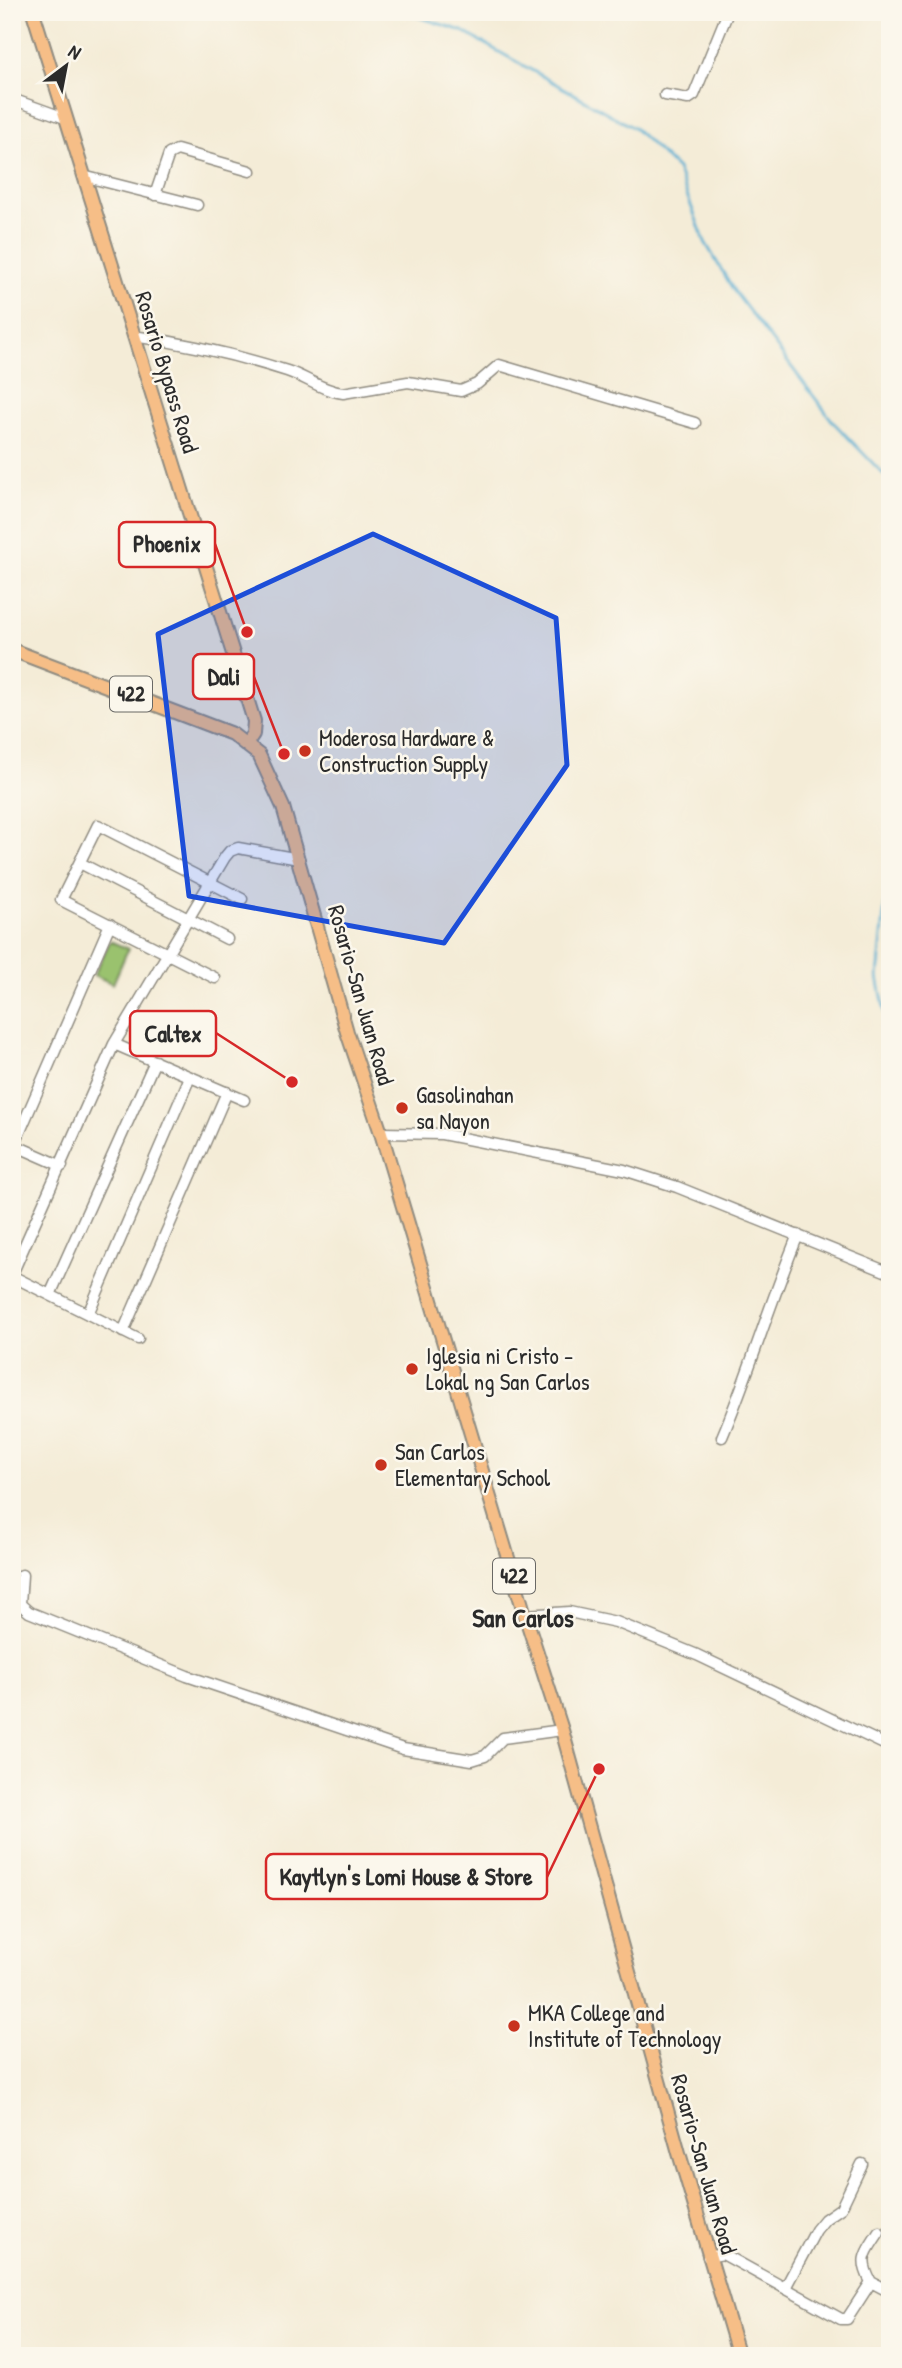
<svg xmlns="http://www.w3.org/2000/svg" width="902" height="2368" viewBox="0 0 902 2368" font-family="'Patrick Hand',sans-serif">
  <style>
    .green { fill: #9ac26e; stroke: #62764c; stroke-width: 2 }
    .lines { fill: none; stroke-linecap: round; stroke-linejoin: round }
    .stream { stroke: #55add2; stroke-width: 2.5 }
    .minor-casing { stroke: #908c81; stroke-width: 13 }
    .major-casing { stroke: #908c81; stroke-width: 16 }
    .minor { stroke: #fff; stroke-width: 10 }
    .major { stroke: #f6be87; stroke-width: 12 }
    .marked { fill: #1d4ed8; fill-opacity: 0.2; stroke: #1d4ed8; stroke-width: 5; stroke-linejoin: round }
    .poi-dot { fill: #c8321e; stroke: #fbf7ec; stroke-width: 2.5 }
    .labels { text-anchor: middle; stroke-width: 5; stroke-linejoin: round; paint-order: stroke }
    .shield { fill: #fbf7ec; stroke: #696865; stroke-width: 2 }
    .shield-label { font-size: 21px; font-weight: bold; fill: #2b2b2b }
    .street-label { font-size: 23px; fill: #2b2b2b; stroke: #fbf7ec }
    .poi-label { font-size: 23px; fill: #2b2b2b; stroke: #fbf7ec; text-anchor: start }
    .quarter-label { font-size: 26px; font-weight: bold; fill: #2b2b2b; stroke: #fbf7ec }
    .leader { fill: none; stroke: #d62828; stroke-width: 2.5 }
    .callout-dot { fill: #d62828; stroke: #fbf7ec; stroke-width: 2.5 }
    .callout { fill: #fbf7ec; stroke: #d62828; stroke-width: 2.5 }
    .callout-label { font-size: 24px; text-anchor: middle; font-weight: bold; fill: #2b2b2b }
  </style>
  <rect width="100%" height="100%" fill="#fbf7ec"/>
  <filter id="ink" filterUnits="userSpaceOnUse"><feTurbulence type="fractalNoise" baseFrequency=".0143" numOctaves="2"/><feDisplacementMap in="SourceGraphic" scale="14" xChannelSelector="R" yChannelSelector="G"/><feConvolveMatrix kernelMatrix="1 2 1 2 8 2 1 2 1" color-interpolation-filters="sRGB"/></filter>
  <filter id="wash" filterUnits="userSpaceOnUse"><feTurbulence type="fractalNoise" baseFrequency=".00686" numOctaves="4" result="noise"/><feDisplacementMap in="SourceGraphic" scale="28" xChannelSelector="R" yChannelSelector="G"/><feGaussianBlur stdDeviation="1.57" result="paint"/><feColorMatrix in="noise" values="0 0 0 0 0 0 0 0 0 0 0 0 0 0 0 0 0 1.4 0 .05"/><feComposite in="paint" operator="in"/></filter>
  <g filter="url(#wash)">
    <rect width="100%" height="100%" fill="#f4ecd7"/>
    <path class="green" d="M 110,941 L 128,949 L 113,984 L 94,975 Z"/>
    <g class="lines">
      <path class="stream" d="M 403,12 L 462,31 L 634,128 L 677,169 L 705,242 L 734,291 L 834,423 L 890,481
        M 890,853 L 878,977 L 890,1036"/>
    </g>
  </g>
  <g filter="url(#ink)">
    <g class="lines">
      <g class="minor-casing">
        <path id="minor" d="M 665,95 L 688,99 L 694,95 L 728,12
          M 12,99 L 65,118
          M 83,176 L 197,205
          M 155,195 L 169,154 L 177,150 L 250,171
          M 133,336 C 185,343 237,355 287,371 C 306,377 323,391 343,393 L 408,382 L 461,391 L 477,384 L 499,365 L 695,423
          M 80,863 L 227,939
          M 215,978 L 61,900 L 98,825 L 242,899
          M 114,1044 L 244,1100
          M 381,1133 L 442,1134 L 624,1170 L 677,1187 L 890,1273
          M 12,1144 L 62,1166
          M 12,1150 L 110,924
          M 12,1274 L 114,1044 L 225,857 L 230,851 L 238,848 L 299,859
          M 12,1276 L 138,1339
          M 50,1295 L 155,1061
          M 88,1314 L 190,1077
          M 123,1332 L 227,1092
          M 722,1437 C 750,1371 770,1302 798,1235
          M 22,1575 L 20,1604 L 29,1612 L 187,1676 L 403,1749 L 472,1760 L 485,1756 L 503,1738 L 562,1730
          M 525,1615 L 569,1612 L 616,1622 L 697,1655 L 890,1747
          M 708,2257 L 723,2254 L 841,2319 L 847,2319 L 871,2282 C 858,2258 866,2253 879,2232
          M 871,2282 L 890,2292
          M 785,2288 L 816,2230 L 825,2219 L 841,2208 L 862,2164"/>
      </g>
      <g class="major-casing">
        <path id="major" d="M 33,12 L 254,721 L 253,734 L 247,743
          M 12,650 L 232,734 L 259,755 L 283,807 L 347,1032 L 381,1133 L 525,1615 L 562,1730 L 679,2153 L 739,2356"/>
      </g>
      <use href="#minor" class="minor"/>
      <use href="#major" class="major"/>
    </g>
  </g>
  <path class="marked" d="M 373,534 L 556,618 L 567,765 L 444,943 L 189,896 L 158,634 Z"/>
  <g class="poi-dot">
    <circle cx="305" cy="751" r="7"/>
    <circle cx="402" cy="1108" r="7"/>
    <circle cx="412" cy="1369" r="7"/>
    <circle cx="381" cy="1465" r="7"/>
    <circle cx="514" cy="2026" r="7"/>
  </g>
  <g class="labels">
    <g class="shield">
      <rect x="110" y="676.5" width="42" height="35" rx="5"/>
      <rect x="493" y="1558.5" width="42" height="35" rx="5"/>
    </g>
    <g class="shield-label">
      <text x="131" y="701">422</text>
      <text x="514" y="1583">422</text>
    </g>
    <g class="street-label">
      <text transform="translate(167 372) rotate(73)" y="8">Rosario Bypass Road</text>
      <text transform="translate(361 995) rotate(74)" y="8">Rosario-San Juan Road</text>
      <text transform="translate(704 2164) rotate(74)" y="8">Rosario-San Juan Road</text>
    </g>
    <g class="poi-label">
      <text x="319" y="746">Moderosa Hardware &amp;<tspan x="319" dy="26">Construction Supply</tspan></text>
      <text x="416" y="1103">Gasolinahan<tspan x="416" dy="26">sa Nayon</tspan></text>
      <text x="426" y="1364">Iglesia ni Cristo -<tspan x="426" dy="26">Lokal ng San Carlos</tspan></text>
      <text x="395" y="1460">San Carlos<tspan x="395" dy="26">Elementary School</tspan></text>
      <text x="528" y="2021">MKA College and<tspan x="528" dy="26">Institute of Technology</tspan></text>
    </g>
    <g class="quarter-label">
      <text x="523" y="1627">San Carlos</text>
    </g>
  </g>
  <path class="leader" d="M247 632L215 544M284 754L254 677M292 1082L216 1033M599 1769L547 1877"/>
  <g class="callout-dot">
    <circle cx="247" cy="632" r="7"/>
    <circle cx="284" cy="754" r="7"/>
    <circle cx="292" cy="1082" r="7"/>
    <circle cx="599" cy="1769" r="7"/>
  </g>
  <g class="callout">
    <rect x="119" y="522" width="96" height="45" rx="7"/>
    <rect x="193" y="654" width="61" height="45" rx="7"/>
    <rect x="130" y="1011" width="86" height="45" rx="7"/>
    <rect x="266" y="1854" width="281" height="45" rx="7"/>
  </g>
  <g class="callout-label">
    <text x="167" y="552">Phoenix</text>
    <text x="224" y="685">Dali</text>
    <text x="173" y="1042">Caltex</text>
    <text x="406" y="1885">Kaytlyn's Lomi House &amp; Store</text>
  </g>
  <rect width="902" height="2368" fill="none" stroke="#fbf7ec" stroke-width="42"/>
  <g transform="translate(66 66) rotate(32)" stroke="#fbf7ec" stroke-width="5" paint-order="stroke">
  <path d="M0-5L12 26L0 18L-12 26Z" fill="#2b2b2b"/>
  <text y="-10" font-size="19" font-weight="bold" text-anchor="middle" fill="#2b2b2b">N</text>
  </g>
</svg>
